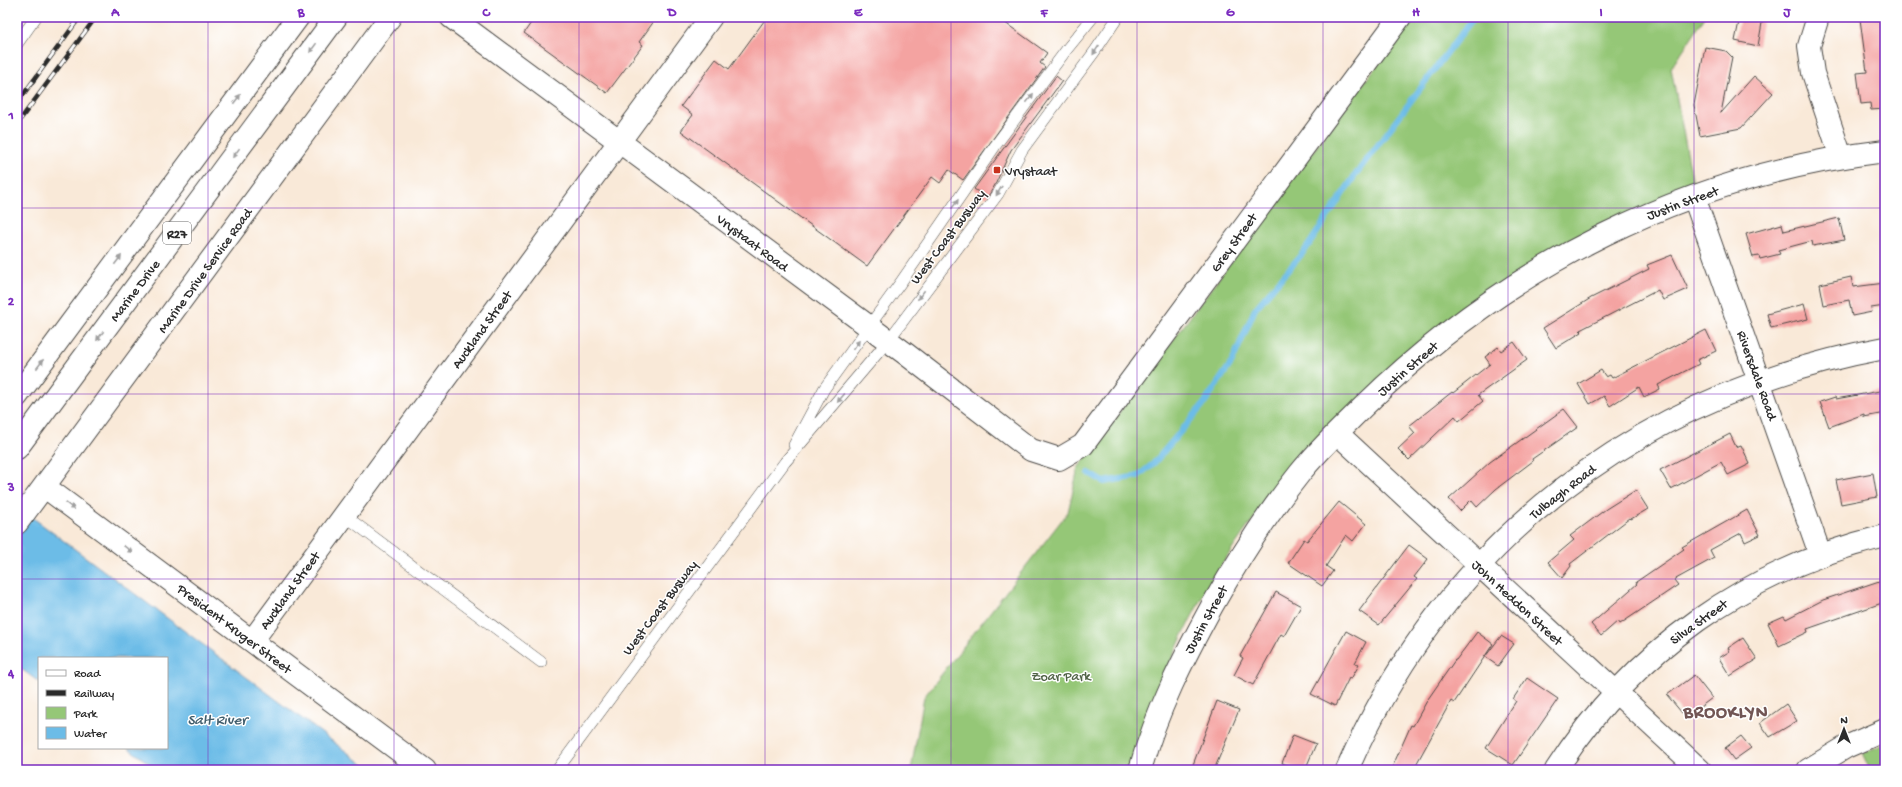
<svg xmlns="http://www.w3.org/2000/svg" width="1902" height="787" viewBox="0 0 1902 787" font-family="'Gochi Hand',sans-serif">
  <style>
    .green { fill: #95c777; stroke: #607951 }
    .water { fill: #6cbce7; stroke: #4c7489 }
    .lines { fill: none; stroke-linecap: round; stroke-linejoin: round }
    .stream { stroke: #6cbce7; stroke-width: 6 }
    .building { fill: #f4a3a1 }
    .service-casing { stroke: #4a4845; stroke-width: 12 }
    .minor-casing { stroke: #4a4845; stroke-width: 24 }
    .primary-casing { stroke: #4a4845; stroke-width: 24 }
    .service { stroke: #fff; stroke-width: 11 }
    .minor { stroke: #fff; stroke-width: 22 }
    .primary { stroke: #fff; stroke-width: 22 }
    .rail-casing { stroke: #2b2b2b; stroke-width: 4.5 }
    .rail { stroke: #fff; stroke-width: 3; stroke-dasharray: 9; stroke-linecap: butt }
    .oneway { fill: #a0a0a0 }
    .grid { fill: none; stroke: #7b2cbf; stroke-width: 1; stroke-opacity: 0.55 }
    .poi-dot { fill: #c8321e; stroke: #fff; stroke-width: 1.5 }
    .labels { text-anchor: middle; stroke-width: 3; stroke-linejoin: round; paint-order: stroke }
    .shield { fill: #fff; stroke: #6b6b6b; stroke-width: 1 }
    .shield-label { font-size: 13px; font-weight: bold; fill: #2b2b2b }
    .poi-label { font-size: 14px; fill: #2b2b2b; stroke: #fff; text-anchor: start }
    .street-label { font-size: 14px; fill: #2b2b2b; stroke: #fff }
    .park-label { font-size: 14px; fill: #506246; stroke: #fff }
    .water-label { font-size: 15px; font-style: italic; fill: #425e6d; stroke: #fff }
    .district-label { font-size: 18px; font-weight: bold; letter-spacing: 1px; fill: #715554; stroke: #fff }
    .neatline { fill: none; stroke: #7b2cbf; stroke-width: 1.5 }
    .grid-label { font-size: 13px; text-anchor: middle; font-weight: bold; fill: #7b2cbf }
  </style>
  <rect width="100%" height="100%" fill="#fff"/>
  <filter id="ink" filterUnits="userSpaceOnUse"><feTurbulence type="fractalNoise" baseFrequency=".025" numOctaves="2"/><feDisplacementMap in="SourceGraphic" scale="8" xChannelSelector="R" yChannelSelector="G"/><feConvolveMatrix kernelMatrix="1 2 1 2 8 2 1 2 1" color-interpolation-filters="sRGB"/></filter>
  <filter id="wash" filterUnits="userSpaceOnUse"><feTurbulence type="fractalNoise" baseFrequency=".012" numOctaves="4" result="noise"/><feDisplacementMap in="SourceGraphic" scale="16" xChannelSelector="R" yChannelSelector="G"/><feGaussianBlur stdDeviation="0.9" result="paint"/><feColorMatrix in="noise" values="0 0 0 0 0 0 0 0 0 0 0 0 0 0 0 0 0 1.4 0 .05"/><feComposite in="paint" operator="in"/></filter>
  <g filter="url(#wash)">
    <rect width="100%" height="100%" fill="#f9e9d8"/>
    <path class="green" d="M 1413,17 L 1705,17 L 1671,68 L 1694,188 L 1520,271 L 1258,513 C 1238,540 1218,569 1201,599 C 1172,653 1149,712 1129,770 L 911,770 L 924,697 L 1068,512 L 1078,468 Z
      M 1885,744 L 1885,770 L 1870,770 L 1862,753 Z"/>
    <path class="water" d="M 17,506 L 371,770 L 158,770 L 128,748 L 167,748 L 167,658 L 39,658 L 39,682 L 17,666 Z"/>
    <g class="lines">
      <path class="stream" d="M 1089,473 L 1104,482 L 1138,476 L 1154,463 L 1203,405 L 1232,362 L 1255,309 L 1306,249 L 1356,174 L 1474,17"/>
    </g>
    <g id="blocks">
      <path class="building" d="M 535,17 L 657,17 L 639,42 L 643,45 L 607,93 L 524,33 Z
        M 767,17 L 997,17 L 1047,53 L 1040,63 L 1045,67 L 963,180 L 949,170 L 940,183 L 932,177 L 867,266 L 681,131 L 693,115 L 681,106 L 716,59 L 729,69 Z
        M 1740,17 L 1763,17 L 1758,46 L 1735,41 Z
        M 1877,17 L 1885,17 L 1885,109 L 1871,110 L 1870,103 L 1861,104 L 1857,73 L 1867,72 L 1860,19 Z
        M 1705,47 L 1726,51 L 1732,57 L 1721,113 L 1754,76 L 1773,93 L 1741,128 L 1700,136 L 1694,105 Z
        M 1056,76 L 1062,81 L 1011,150 L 995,185 L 987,198 L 974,189 Z
        M 1839,218 L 1844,240 L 1813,246 L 1812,241 L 1778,250 L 1780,254 L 1760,259 L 1759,256 L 1753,257 L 1746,234 L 1782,224 L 1784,231 Z
        M 1672,255 L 1688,289 L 1663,300 L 1658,290 L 1580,330 L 1582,332 L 1556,348 L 1543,328 L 1591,298 L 1649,269 L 1647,265 Z
        M 1851,277 L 1853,287 L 1885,283 L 1885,306 L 1871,308 L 1872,312 L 1852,316 L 1849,300 L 1824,305 L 1820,284 Z
        M 1804,304 L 1808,319 L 1771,328 L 1767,314 Z
        M 1706,330 L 1716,351 L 1697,360 L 1699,364 L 1658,385 L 1660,389 L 1644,397 L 1639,387 L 1610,406 L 1604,396 L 1590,404 L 1578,384 L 1601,370 L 1606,377 L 1610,375 L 1612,378 Z
        M 1514,342 L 1527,360 L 1478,395 L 1483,401 L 1459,421 L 1455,416 L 1409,460 L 1398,449 L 1415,433 L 1409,426 L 1452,392 L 1453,393 L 1490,364 L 1485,357 L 1498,347 L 1501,351 Z
        M 1885,390 L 1885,413 L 1864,417 L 1864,414 L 1829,427 L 1820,402 L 1835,397 L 1836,399 Z
        M 1564,409 L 1578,427 L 1532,459 L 1533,461 L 1496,489 L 1477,507 L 1471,500 L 1460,511 L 1449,499 L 1490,462 Z
        M 1730,434 L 1736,447 L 1741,445 L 1750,464 L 1728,475 L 1721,462 L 1671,489 L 1660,470 Z
        M 1873,473 L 1877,497 L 1841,504 L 1836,480 Z
        M 1636,490 L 1648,509 L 1631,519 L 1630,518 L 1570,564 L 1571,566 L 1562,578 L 1548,562 L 1574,540 L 1570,536 L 1606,509 Z
        M 1339,502 L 1366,524 L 1353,541 L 1346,535 L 1326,566 L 1333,571 L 1322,586 L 1288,563 L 1304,539 L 1307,541 Z
        M 1747,510 L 1760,535 L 1745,542 L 1741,533 L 1710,550 L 1714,558 L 1674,580 L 1678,585 L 1620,624 L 1618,621 L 1601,636 L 1591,624 L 1637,584 L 1636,582 L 1684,549 L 1682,547 Z
        M 1409,545 L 1428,559 L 1414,577 L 1417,579 L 1379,625 L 1359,611 Z
        M 1885,579 L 1885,602 L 1807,629 L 1808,632 L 1779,646 L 1768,623 L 1784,616 L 1786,619 L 1823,600 Z
        M 1276,592 L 1301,606 L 1284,636 L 1281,634 L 1253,685 L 1234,675 L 1243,658 L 1240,656 Z
        M 1346,631 L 1366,642 L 1355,663 L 1359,665 L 1351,679 L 1349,678 L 1335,706 L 1311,694 Z
        M 1477,632 L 1493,644 L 1454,703 L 1451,701 L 1413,770 L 1391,770 L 1411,725 L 1413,726 L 1428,699 L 1455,660 L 1456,660 Z
        M 1501,636 L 1514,644 L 1498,666 L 1485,657 Z
        M 1743,638 L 1757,659 L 1730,676 L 1719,658 L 1730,651 L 1728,648 Z
        M 1694,675 L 1712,698 L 1688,716 L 1685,711 L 1682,713 L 1667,695 Z
        M 1527,678 L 1558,699 L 1513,765 L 1486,748 L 1516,701 L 1513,699 Z
        M 1217,701 L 1239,710 L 1214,770 L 1191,770 Z
        M 1786,704 L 1797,721 L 1770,737 L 1760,723 Z
        M 1293,735 L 1316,744 L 1305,770 L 1300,770 L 1282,763 Z
        M 1741,736 L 1751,748 L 1734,760 L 1725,748 Z"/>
    </g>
  </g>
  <g filter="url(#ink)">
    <use href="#blocks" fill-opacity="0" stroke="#4a4845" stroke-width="1"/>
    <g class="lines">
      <g class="service-casing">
        <path id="service" d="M 17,44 L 36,17
          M 794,445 L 824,389 L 901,282 L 995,146 L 1067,49 L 1093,17
          M 344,515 L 541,662
          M 557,770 L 785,462 L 888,341 L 998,194 L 1022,150 L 1095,51 L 1118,17"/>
      </g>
      <g class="minor-casing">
        <path id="minor" d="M 451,17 L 906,354 L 1031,450 L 1059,459 L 1083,445 L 1400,17
          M 1818,17 L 1809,46 L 1813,73 L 1841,157
          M 1694,197 L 1820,554
          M 1337,433 L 1700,770
          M 45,487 L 425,770
          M 17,523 L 390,17
          M 252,641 L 711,17
          M 1140,770 C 1156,712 1183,659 1212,606 C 1238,560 1267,514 1300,473 C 1319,449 1342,428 1364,406 C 1507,266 1686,175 1885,151
          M 1347,770 C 1446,541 1640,393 1885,348
          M 1556,770 C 1633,650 1747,569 1885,536
          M 1808,770 L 1846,747 L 1885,730"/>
      </g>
      <g class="primary-casing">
        <path id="primary" d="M 17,396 L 298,17
          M 17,448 L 336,17"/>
      </g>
      <use href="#service" class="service"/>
      <use href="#minor" class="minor"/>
      <use href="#primary" class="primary"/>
      <g class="rail-casing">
        <path id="rail" d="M 17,103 L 80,17
          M 17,124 L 96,17"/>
      </g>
      <use href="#rail" class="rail"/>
    </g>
    <defs><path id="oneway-solid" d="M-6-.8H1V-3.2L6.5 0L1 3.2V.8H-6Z"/></defs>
    <g class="oneway">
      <use href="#oneway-solid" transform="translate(313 48) rotate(126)"/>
      <use href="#oneway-solid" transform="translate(1096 50) rotate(124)"/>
      <use href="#oneway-solid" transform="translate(1030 98) rotate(-53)"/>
      <use href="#oneway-solid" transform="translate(237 99) rotate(-53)"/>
      <use href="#oneway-solid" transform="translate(236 153) rotate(126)"/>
      <use href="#oneway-solid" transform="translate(999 191) rotate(121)"/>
      <use href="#oneway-solid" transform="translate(955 204) rotate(-55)"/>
      <use href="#oneway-solid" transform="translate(118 260) rotate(-53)"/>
      <use href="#oneway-solid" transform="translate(921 295) rotate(127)"/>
      <use href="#oneway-solid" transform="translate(100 336) rotate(127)"/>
      <use href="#oneway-solid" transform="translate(856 345) rotate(-54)"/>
      <use href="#oneway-solid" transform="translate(40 364) rotate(-53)"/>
      <use href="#oneway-solid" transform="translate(841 398) rotate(130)"/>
      <use href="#oneway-solid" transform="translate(70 506) rotate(37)"/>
      <use href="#oneway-solid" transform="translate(128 549) rotate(37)"/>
    </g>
  </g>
  <path class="grid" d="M 208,17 L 208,770M 394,17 L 394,770M 579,17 L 579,770M 765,17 L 765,770M 951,17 L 951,770M 1137,17 L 1137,770M 1323,17 L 1323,770M 1508,17 L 1508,770M 1694,17 L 1694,770M 17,208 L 1885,208M 17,394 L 1885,394M 17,579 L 1885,579"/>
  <rect class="poi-dot" x="993" y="166" width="8" height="8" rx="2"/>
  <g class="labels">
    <rect class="shield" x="163" y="222" width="28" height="22" rx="3"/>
    <g class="shield-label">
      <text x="177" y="238">R27</text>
    </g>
    <g class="poi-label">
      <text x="1005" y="175">Vrystaat</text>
    </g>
    <g class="street-label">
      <text transform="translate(1682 202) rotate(-20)" y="5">Justin Street</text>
      <text transform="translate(947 236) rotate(-53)" y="5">West Coast Busway</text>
      <text transform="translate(753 242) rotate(37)" y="5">Vrystaat Road</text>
      <text transform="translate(1233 242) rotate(-54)" y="5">Grey Street</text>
      <text transform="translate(204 270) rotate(-54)" y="5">Marine Drive Service Road</text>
      <text transform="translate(134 290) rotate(-53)" y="5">Marine Drive</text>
      <text transform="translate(481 329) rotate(-54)" y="5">Auckland Street</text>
      <text transform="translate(1407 368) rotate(-41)" y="5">Justin Street</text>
      <text transform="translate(1758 375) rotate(70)" y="5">Riversdale Road</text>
      <text transform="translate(1562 491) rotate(-38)" y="5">Tulbagh Road</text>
      <text transform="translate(289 590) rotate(-54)" y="5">Auckland Street</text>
      <text transform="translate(1518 602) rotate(43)" y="5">John Heddon Street</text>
      <text transform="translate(659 607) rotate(-53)" y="5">West Coast Busway</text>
      <text transform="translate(1205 619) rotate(-61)" y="5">Justin Street</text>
      <text transform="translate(1698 621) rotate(-36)" y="5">Silva Street</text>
      <text transform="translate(235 628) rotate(37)" y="5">President Kruger Street</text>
    </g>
    <g class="park-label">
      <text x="1061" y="680">Zoar Park</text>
    </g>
    <g class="water-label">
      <text x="217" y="724">Salt River</text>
    </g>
    <g class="district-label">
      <text x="1726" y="717">BROOKLYN</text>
    </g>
  </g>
  <rect width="1902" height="787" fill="none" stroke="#fff" stroke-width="44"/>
  <rect x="38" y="657" width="130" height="92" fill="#ffffff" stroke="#aaaaaa"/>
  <rect x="46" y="670" width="20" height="6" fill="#ffffff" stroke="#aaaaaa"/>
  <text x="74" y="677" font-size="12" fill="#2b2b2b">Road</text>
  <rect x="46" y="690" width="20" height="6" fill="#2b2b2b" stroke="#aaaaaa"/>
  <text x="74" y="697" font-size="12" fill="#2b2b2b">Railway</text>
  <rect x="46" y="707" width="20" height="12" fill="#95c777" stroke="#aaaaaa"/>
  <text x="74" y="717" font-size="12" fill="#2b2b2b">Park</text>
  <rect x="46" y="727" width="20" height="12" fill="#6cbce7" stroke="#aaaaaa"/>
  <text x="74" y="737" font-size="12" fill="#2b2b2b">Water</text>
  <g transform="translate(1844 729)" stroke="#ffffff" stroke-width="3" paint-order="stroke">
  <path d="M0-3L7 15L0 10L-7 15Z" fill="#2b2b2b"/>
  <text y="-6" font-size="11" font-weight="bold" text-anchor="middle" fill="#2b2b2b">N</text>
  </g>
  <rect x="22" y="22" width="1858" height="743" class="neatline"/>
  <g class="grid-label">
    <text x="115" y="16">A</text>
    <text x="301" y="16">B</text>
    <text x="486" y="16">C</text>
    <text x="672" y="16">D</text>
    <text x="858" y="16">E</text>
    <text x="1044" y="16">F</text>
    <text x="1230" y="16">G</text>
    <text x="1416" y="16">H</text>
    <text x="1601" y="16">I</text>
    <text x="1787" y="16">J</text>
    <text x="11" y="119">1</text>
    <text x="11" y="305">2</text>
    <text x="11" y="491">3</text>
    <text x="11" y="677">4</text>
  </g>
</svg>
